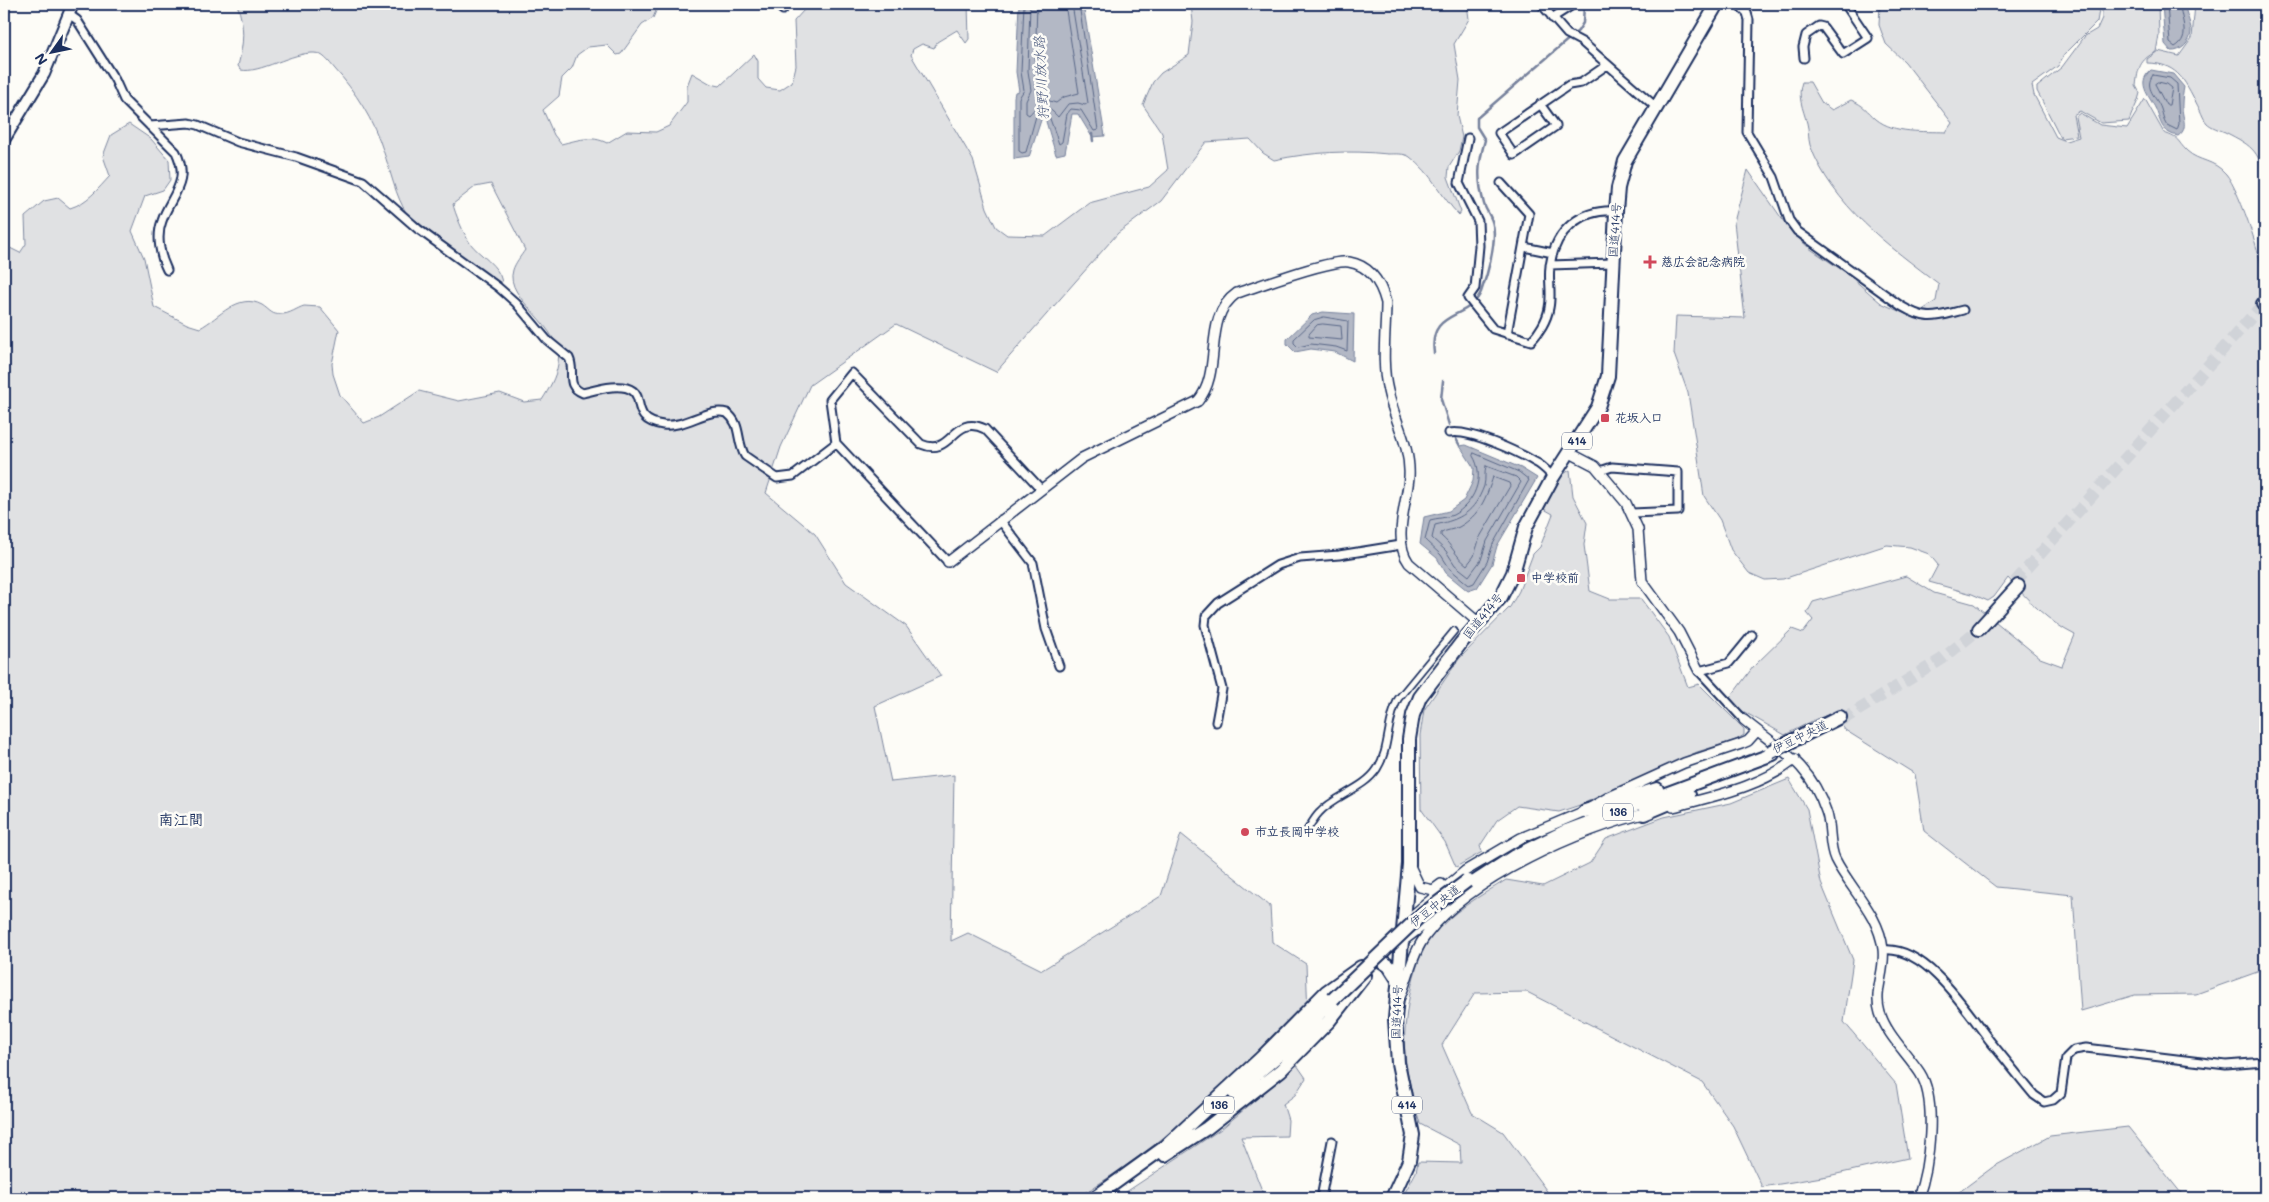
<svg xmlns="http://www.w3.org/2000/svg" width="2269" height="1202" viewBox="0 0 2269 1202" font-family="Mali,'Klee One',sans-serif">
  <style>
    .green { fill: #e0e1e3; stroke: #7e88a0 }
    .water { fill: #b3b8c5; stroke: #76819c }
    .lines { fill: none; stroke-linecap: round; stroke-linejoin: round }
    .shore { stroke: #586687; stroke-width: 1 }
    .stream { stroke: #76819c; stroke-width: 2.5 }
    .motorway-tunnel { stroke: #d0d3d8; stroke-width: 12; stroke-dasharray: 12 6; stroke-linecap: butt }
    .pedestrian-casing { stroke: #1b2f5e; stroke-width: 9 }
    .minor-casing { stroke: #1b2f5e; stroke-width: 11 }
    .tertiary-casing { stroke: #1b2f5e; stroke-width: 12 }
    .secondary-casing { stroke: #1b2f5e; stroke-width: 14 }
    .trunk-casing { stroke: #1b2f5e; stroke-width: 16 }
    .motorway-casing { stroke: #1b2f5e; stroke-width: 16 }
    .pedestrian { stroke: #fdfcf7; stroke-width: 5.5 }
    .minor { stroke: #fdfcf7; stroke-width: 7 }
    .tertiary { stroke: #fdfcf7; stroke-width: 9 }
    .secondary { stroke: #fdfcf7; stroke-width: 10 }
    .trunk { stroke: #fdfcf7; stroke-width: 12 }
    .motorway { stroke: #fdfcf7; stroke-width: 12 }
    .motorway-bridge-casing { stroke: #1b2f5e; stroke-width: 16; stroke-linecap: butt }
    .motorway-bridge { stroke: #fdfcf7; stroke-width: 12 }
    .poi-dot { fill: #d1495b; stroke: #fdfcf7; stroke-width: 2 }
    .labels { text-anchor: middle; stroke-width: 5; stroke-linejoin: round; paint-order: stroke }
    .shield { fill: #fdfcf7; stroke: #5f6c8c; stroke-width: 1 }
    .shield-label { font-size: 11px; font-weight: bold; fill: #1b2f5e }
    .street-label { font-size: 12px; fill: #1b2f5e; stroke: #fdfcf7 }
    .poi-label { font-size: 12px; font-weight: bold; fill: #1b2f5e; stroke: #fdfcf7; text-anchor: start }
    .water-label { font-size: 14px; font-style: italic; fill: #49587d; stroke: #fdfcf7 }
    .quarter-label { font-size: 15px; font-weight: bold; fill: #1b2f5e; stroke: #fdfcf7 }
  </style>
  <rect width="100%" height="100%" fill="#fdfcf7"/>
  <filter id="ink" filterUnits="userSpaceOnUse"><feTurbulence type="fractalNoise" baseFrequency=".02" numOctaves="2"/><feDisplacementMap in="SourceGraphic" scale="10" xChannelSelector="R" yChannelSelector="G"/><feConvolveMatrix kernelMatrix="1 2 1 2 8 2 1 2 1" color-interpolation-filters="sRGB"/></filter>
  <g filter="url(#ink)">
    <path class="green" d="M 237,4 L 659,4 L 653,18 L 642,25 L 621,54 L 617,55 L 607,45 L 588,47 L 577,55 L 572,68 L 562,78 L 559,96 L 543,110 L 554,135 L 561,144 C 578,140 591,135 607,143 L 627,131 L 656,132 L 669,126 L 687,102 L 687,86 L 692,73 L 711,84 L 720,86 L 754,54 L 758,61 L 758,79 L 766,88 L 780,90 L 792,82 L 796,66 L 794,21 L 804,10 L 805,4 L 968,4 L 969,39 L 966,43 L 957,30 L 937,42 L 934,48 L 922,44 L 913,49 L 911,55 L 973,160 L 987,208 L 996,227 L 1007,235 L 1045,236 L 1089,203 L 1149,187 L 1168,170 L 1162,133 L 1143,105 L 1153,82 L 1161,73 L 1189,55 L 1193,22 L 1191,4 L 1467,4 L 1469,19 L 1454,44 L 1460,80 L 1457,116 L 1462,137 L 1459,151 L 1449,167 L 1448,177 L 1461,212 L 1459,215 C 1441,197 1432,173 1410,157 C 1405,153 1395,154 1388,154 C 1349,150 1312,152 1274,160 L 1263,153 L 1250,139 L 1206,142 L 1161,201 L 1118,233 L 996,372 L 896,324 L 810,385 L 781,447 L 766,493 L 815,534 L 846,583 L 906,626 L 941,676 L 875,706 L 891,782 L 954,775 L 951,941 L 968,933 L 1042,970 L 1161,896 L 1181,834 L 1270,906 L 1272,942 L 1306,964 L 1308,1014 C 1234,1078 1161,1148 1076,1198 L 4,1198 L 4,245 L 20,253 L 26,244 L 25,217 L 44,201 L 58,198 L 70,208 C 87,203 98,189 110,176 L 103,156 L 111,135 L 129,124 L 151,139 L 169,160 L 170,180 L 163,190 L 145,196 L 132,231 L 144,258 L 154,307 L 187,324 L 200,328 C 219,318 238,292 262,305 C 270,310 272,316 282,314 C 290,314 297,308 304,306 C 309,306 315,307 320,307 L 339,330 L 332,364 L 333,374 L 340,395 L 364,423 L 379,417 L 419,391 L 459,401 L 500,393 L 524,402 L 542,400 C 549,389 556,377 558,364 C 565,326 503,300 513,270 C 515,263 521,256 525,250 L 491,184 L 475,187 L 453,204 C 454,211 465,237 470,243 C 480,256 499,265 502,282 L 499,284 L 407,214 C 395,195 391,172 383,150 C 374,121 355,91 335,69 C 329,62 323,53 314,53 C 293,52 259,74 241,70 L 238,66 C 244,42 245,27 237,4 Z
      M 1880,4 L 2100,4 L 2097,22 L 2064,55 L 2058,66 L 2032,85 L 2034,95 L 2056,137 L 2066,141 L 2079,137 L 2075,117 L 2080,113 L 2100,125 L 2127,128 L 2145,99 L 2164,133 C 2181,139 2176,140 2187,151 C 2199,162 2213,159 2226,174 C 2239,189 2269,274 2264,294 C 2263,297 2260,300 2258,303 L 2265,309 L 2265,973 L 2260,971 L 2196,994 L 2135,995 L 2081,1011 L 2073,895 L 1996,887 L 1924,831 L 1915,774 L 1845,730 L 1834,713 L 1816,719 L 1785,735 L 1739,709 L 1730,698 L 1753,667 L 1792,629 L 1803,633 L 1813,620 L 1807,613 L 1813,602 L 1906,576 L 1934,593 L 1974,604 L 2040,658 L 2062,666 L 2075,635 C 2047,621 2029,601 2008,578 L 1994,597 L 1988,601 L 1972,594 L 1929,582 L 1938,565 L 1929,554 L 1910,547 L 1887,545 L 1783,579 L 1765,580 L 1749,573 L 1731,550 L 1720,520 L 1704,496 L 1688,393 L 1674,354 L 1676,316 L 1745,318 L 1734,222 L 1748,170 L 1789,229 L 1809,248 L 1845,272 L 1881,303 L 1912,317 L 1936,301 L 1939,284 C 1890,247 1832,205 1810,145 C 1808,138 1809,130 1807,123 C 1803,109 1797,96 1802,82 L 1810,82 L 1822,103 L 1832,110 L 1851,100 C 1865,106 1866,110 1876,119 C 1894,134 1924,131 1946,132 L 1952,123 L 1905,62 L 1886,44 L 1879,25 Z
      M 2111,4 L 2158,4 L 2159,35 L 2156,52 C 2139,60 2138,69 2136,86 L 2140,93 C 2138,104 2132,111 2129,121 L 2101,123 L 2080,111 L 2073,115 L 2077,136 L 2061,138 L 2037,91 L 2037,87 L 2062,67 L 2085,36 L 2097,29 L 2102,18 L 2102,6 Z
      M 2195,4 L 2265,4 L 2265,189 L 2263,186 C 2263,153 2253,146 2225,132 C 2220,130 2211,127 2207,123 C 2204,120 2202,114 2200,110 C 2186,84 2180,63 2147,63 L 2147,59 L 2158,51 L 2179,56 L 2192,38 Z
      M 1570,470 L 1573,496 L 1587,523 L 1584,545 L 1590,591 L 1610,599 L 1641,599 L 1669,637 L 1688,687 L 1699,684 L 1744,729 L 1744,735 L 1736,740 L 1697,752 L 1580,805 L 1559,812 L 1517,806 L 1497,820 L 1480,846 L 1482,852 L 1456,867 L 1445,842 L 1421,809 L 1420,735 L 1424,710 L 1459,659 L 1510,607 L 1519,591 L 1533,554 L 1540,547 L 1553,514 L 1544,509 L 1562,475 Z
      M 1789,779 L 1807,809 L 1821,883 L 1853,960 L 1844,1022 L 1896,1084 L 1908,1158 L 1828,1176 L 1762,1187 L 1733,1126 L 1702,1082 L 1527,992 L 1475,993 L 1442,1045 L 1472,1113 L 1503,1132 L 1552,1198 L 1402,1198 L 1416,1172 L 1418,1162 L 1461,1163 L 1460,1145 L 1420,1124 C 1414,1101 1407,1077 1405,1054 C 1402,1024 1413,960 1431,937 C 1451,912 1480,896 1506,880 L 1543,886 L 1590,863 L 1606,839 L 1664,817 L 1731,803 Z
      M 1297,1065 L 1306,1078 L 1295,1095 L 1283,1104 L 1288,1120 L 1287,1136 L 1241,1137 L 1265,1198 L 1117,1198 L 1221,1129 Z
      M 2128,1127 L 2185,1198 L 1951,1198 L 1993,1167 L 2050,1136 Z"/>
    <path class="water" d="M 1019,4 L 1083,4 L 1105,136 L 1092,137 L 1078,114 L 1072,114 L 1065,153 L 1056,155 L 1045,118 L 1042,117 L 1029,157 L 1014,159 L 1014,97 L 1015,92 L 1019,91 L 1016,72 Z
      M 2162,4 L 2185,4 C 2185,13 2191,22 2191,31 C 2191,42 2181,52 2171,51 L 2165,44 Z
      M 2151,70 L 2173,74 L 2184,87 C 2183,93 2182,99 2182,104 C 2181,116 2190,128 2178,136 C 2163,133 2161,124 2157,112 C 2152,98 2134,84 2151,70 Z
      M 1323,312 L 1354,314 L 1353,361 L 1335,352 L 1311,349 L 1295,352 L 1287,344 L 1287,339 L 1312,315 Z
      M 1466,445 L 1521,468 L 1537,478 L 1497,546 L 1492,564 L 1477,588 L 1468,591 L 1446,573 L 1437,558 L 1420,544 L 1424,517 L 1449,511 L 1464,500 L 1473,481 L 1474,468 L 1460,446 Z"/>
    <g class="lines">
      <path class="shore" d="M 1024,4 L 1021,72 L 1024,90 L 1019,98 L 1019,151 L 1022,153 L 1026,152 L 1036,116 L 1040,113 L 1049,116 L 1059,144 L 1062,142 L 1067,114 L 1071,109 L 1081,110 L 1094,131 L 1098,130 L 1079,4
        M 1030,4 L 1028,71 L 1031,90 L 1026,101 L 1026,113 L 1029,115 C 1040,101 1049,107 1058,117 L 1068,104 L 1078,103 L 1085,105 L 1088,103 L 1072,4
        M 1037,4 L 1035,71 L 1037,97 L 1056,103 L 1064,97 L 1079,93 L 1065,4
        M 2167,4 L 2170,43 L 2175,47 C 2192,37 2180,18 2180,4
        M 2153,75 L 2170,78 L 2177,84 L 2179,124 L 2177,130 L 2167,125 C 2163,119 2163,115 2161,109 C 2157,97 2143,88 2153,75 Z
        M 2158,82 L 2167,84 L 2172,88 L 2169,105 L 2166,105 L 2155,84 Z
        M 1324,317 L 1348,321 L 1347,351 L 1336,347 L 1311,344 L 1298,347 L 1294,343 L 1294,339 L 1314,320 Z
        M 1323,324 L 1341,326 L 1342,340 L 1309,337 L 1309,334 L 1317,325 Z
        M 1474,453 L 1519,472 L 1529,480 L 1493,544 L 1487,562 L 1474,583 L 1469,585 L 1450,569 L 1441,555 L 1425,540 L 1430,520 C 1437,518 1446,518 1453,515 C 1474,504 1486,477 1473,456 Z
        M 1486,466 L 1516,477 L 1521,482 L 1487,541 L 1481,560 L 1469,576 L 1455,565 L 1446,551 L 1432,538 L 1435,525 C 1461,519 1474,513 1484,486 C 1486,479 1484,472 1486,466 Z
        M 1493,477 L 1509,483 L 1510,486 L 1480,537 L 1474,556 L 1467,565 C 1456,557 1452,545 1441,536 L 1441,533 C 1446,530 1453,530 1459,527 C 1480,515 1486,498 1493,477 Z"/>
      <path class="stream" d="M 1092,134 L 1093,141
        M 1434,353 C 1428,309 1469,321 1481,292 C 1487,276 1497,242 1493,225 C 1492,217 1486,211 1484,204 C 1477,179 1478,164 1485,140 L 1477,127 L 1477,118 L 1578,31 L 1583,23 L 1584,4
        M 1443,381 L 1441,399 L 1449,425
        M 1454,435 L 1460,446"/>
      <path class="motorway-tunnel" d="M 2015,582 L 2263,304
        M 1842,720 L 1942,659 L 1979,629"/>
      <g class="pedestrian-casing">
        <path id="pedestrian" d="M 1306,832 C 1310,826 1314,818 1319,813 C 1335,795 1364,789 1377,769 C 1390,749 1386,723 1398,699 L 1454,631"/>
      </g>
      <g class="minor-casing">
        <path id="minor" d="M 776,4 L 783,10
          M 1541,4 L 1567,34 L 1582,42 L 1657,108
          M 1738,4 L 1747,13 L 1749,20 L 1747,132 L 1774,177 L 1789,220 L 1797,231 L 1901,306 C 1928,322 1935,317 1963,310
          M 70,15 L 77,20 L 115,80 L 124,100 L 176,152 C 191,183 170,196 162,221 C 156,236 160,256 167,270
          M 1552,18 L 1574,4
          M 1804,58 L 1803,47 L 1806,35 L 1819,26 L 1823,27 L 1843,54 L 1868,38 L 1845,4
          M 1540,104 L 1556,126 L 1514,155 L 1499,133 L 1569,85 L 1581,83 L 1607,65
          M 150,126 L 189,123 L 198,125 L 238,142 L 296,157 L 363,181 L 418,229 L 498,287 L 516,303 L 547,340 L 569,358 C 576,372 564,386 583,393 C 596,390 621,382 633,391 C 644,399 631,420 663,425 C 686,428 708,407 727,413 C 742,424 736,441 745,456 L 777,478 L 793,476 L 836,443
          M 1468,138 L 1459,183 L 1478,221 L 1479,246 L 1475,288 L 1468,298 L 1493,329 L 1531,341 C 1539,333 1547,320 1549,308 C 1552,294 1548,280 1550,266 C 1555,230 1580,209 1616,211
          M 1501,183 L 1529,214 L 1507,334
          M 1524,247 L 1553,253
          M 1550,265 L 1613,263
          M 1449,433 C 1469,429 1516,451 1535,462 C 1542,465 1548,472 1553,477
          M 1600,471 L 1612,467 L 1678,472 L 1678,511 L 1632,513
          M 1000,520 L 1033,563 L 1046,629 L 1059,666
          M 948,562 L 836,443 L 830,400 L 852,373 L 921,444 C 953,458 952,413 985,429 L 1041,489
          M 1744,720 L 1699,671 L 1729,663 L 1752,635
          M 1216,722 L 1222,689 L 1205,625 L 1206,616 L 1218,603 L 1278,565 L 1300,558 L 1339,555 L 1401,545
          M 1884,950 C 1926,946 1967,1011 1990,1041 C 2005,1059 2019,1077 2034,1095 L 2044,1102 L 2053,1100 L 2061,1093 L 2066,1058 L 2074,1050 L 2086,1048 L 2226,1065 L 2265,1062
          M 1321,1198 L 1332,1141"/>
      </g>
      <g class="tertiary-casing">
        <path id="tertiary" d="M 1570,453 L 1595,466 L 1626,503 L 1638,529 L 1642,581 L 1679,632 L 1699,671
          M 948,562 L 1082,458 L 1198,401 C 1224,370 1201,318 1237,293 C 1259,286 1330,259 1349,262 C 1371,266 1381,283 1386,303 C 1386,331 1381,363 1388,391 C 1394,420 1411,446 1409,477 C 1407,503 1392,540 1409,563 L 1479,623
          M 1744,720 C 1780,750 1810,763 1826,811 C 1832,826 1828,844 1835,859 C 1850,889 1879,914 1883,949 C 1886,971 1873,991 1880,1013 C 1887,1035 1907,1053 1920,1073 C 1938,1101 1929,1168 1918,1198
          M 1673,807 C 1713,796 1762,787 1795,759
          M 1410,866 L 1420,887 L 1433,890 L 1441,884
          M 1414,914 L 1465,871 L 1521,838 L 1585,811 L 1609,797 L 1684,763 L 1741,744 L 1748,741 L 1757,731
          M 1403,941 L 1441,912
          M 1400,997 C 1409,976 1412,953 1427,934 C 1469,879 1581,828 1648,813"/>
      </g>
      <g class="secondary-casing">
        <path id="secondary" d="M 4,140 L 44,74 L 73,4"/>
      </g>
      <g class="trunk-casing">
        <path id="trunk" d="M 1392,1198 L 1409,1161 L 1413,1135 L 1398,1063 L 1395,1019 L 1409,864 L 1409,739 L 1413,715 L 1420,697 L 1461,643 L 1501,597 L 1513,573 L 1526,527 L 1553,477 L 1598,407 L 1608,376 L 1616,211 L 1618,188 L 1625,161 L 1717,4"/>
      </g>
      <g class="motorway-casing">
        <path id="motorway" d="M 2263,304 L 2265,302
          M 1979,629 L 2018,586
          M 1804,735 L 1840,717
          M 1585,811 L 1657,789
          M 1644,814 L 1689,795
          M 1470,885 L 1513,857 L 1566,831 L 1773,754
          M 1380,960 L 1389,966 L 1398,980
          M 1234,1093 L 1287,1048 L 1333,999
          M 1167,1145 L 1261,1058 L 1326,992 L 1361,967
          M 1165,1155 L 1207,1128 L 1281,1070 L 1329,1021 L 1365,975
          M 1094,1198 L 1169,1144"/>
      </g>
      <use href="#pedestrian" class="pedestrian"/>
      <use href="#minor" class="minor"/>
      <use href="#tertiary" class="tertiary"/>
      <use href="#secondary" class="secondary"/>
      <use href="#trunk" class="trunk"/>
      <use href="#motorway" class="motorway"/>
      <g class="motorway-bridge-casing">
        <path id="motorway-bridge" d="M 1770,752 L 1804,735
          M 1333,999 L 1419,917 L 1467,881"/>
      </g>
      <use href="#motorway-bridge" class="motorway-bridge"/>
    </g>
  </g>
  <g class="poi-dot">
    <path d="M1647.5 254.5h5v5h5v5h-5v5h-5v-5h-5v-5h5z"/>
    <rect x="1600" y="413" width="10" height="10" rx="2.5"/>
    <rect x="1516" y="573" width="10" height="10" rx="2.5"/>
    <circle cx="1245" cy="832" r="5"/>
  </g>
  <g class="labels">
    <g class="shield">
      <rect x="1562" y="432.5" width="30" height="17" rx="4"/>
      <rect x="1603" y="803.5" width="30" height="17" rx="4"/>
      <rect x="1204" y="1096.5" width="30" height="17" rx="4"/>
      <rect x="1392" y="1096.5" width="30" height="17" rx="4"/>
    </g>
    <g class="shield-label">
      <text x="1577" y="445">414</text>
      <text x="1618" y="816">136</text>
      <text x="1219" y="1109">136</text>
      <text x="1407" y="1109">414</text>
    </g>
    <g class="street-label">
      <text transform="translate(1615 230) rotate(-86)" y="4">国道414号</text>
      <text transform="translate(1483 616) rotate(-51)" y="4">国道414号</text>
      <text transform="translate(1800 737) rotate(-26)" y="4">伊豆中央道</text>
      <text transform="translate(1435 906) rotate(-38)" y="4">伊豆中央道</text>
      <text transform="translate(1397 1012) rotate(-88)" y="4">国道414号</text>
    </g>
    <g class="poi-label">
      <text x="1661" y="266">慈広会記念病院</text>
      <text x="1615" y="422">花坂入口</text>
      <text x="1531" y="582">中学校前</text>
      <text x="1255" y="836">市立長岡中学校</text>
    </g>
    <g class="water-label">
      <text transform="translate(1041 78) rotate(-93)" y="5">狩野川放水路</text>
    </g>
    <g class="quarter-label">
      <text x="181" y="825">南江間</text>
    </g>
  </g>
  <rect width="2269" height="1202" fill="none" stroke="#fdfcf7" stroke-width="20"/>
  <rect x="10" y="10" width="2249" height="1182" fill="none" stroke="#1b2f5e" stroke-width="2" filter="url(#ink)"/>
  <g transform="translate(52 52) rotate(237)" stroke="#fdfcf7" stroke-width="4" paint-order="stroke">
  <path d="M0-4L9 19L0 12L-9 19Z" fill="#1b2f5e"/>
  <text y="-8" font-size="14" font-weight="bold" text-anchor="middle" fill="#1b2f5e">N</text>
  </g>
</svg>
